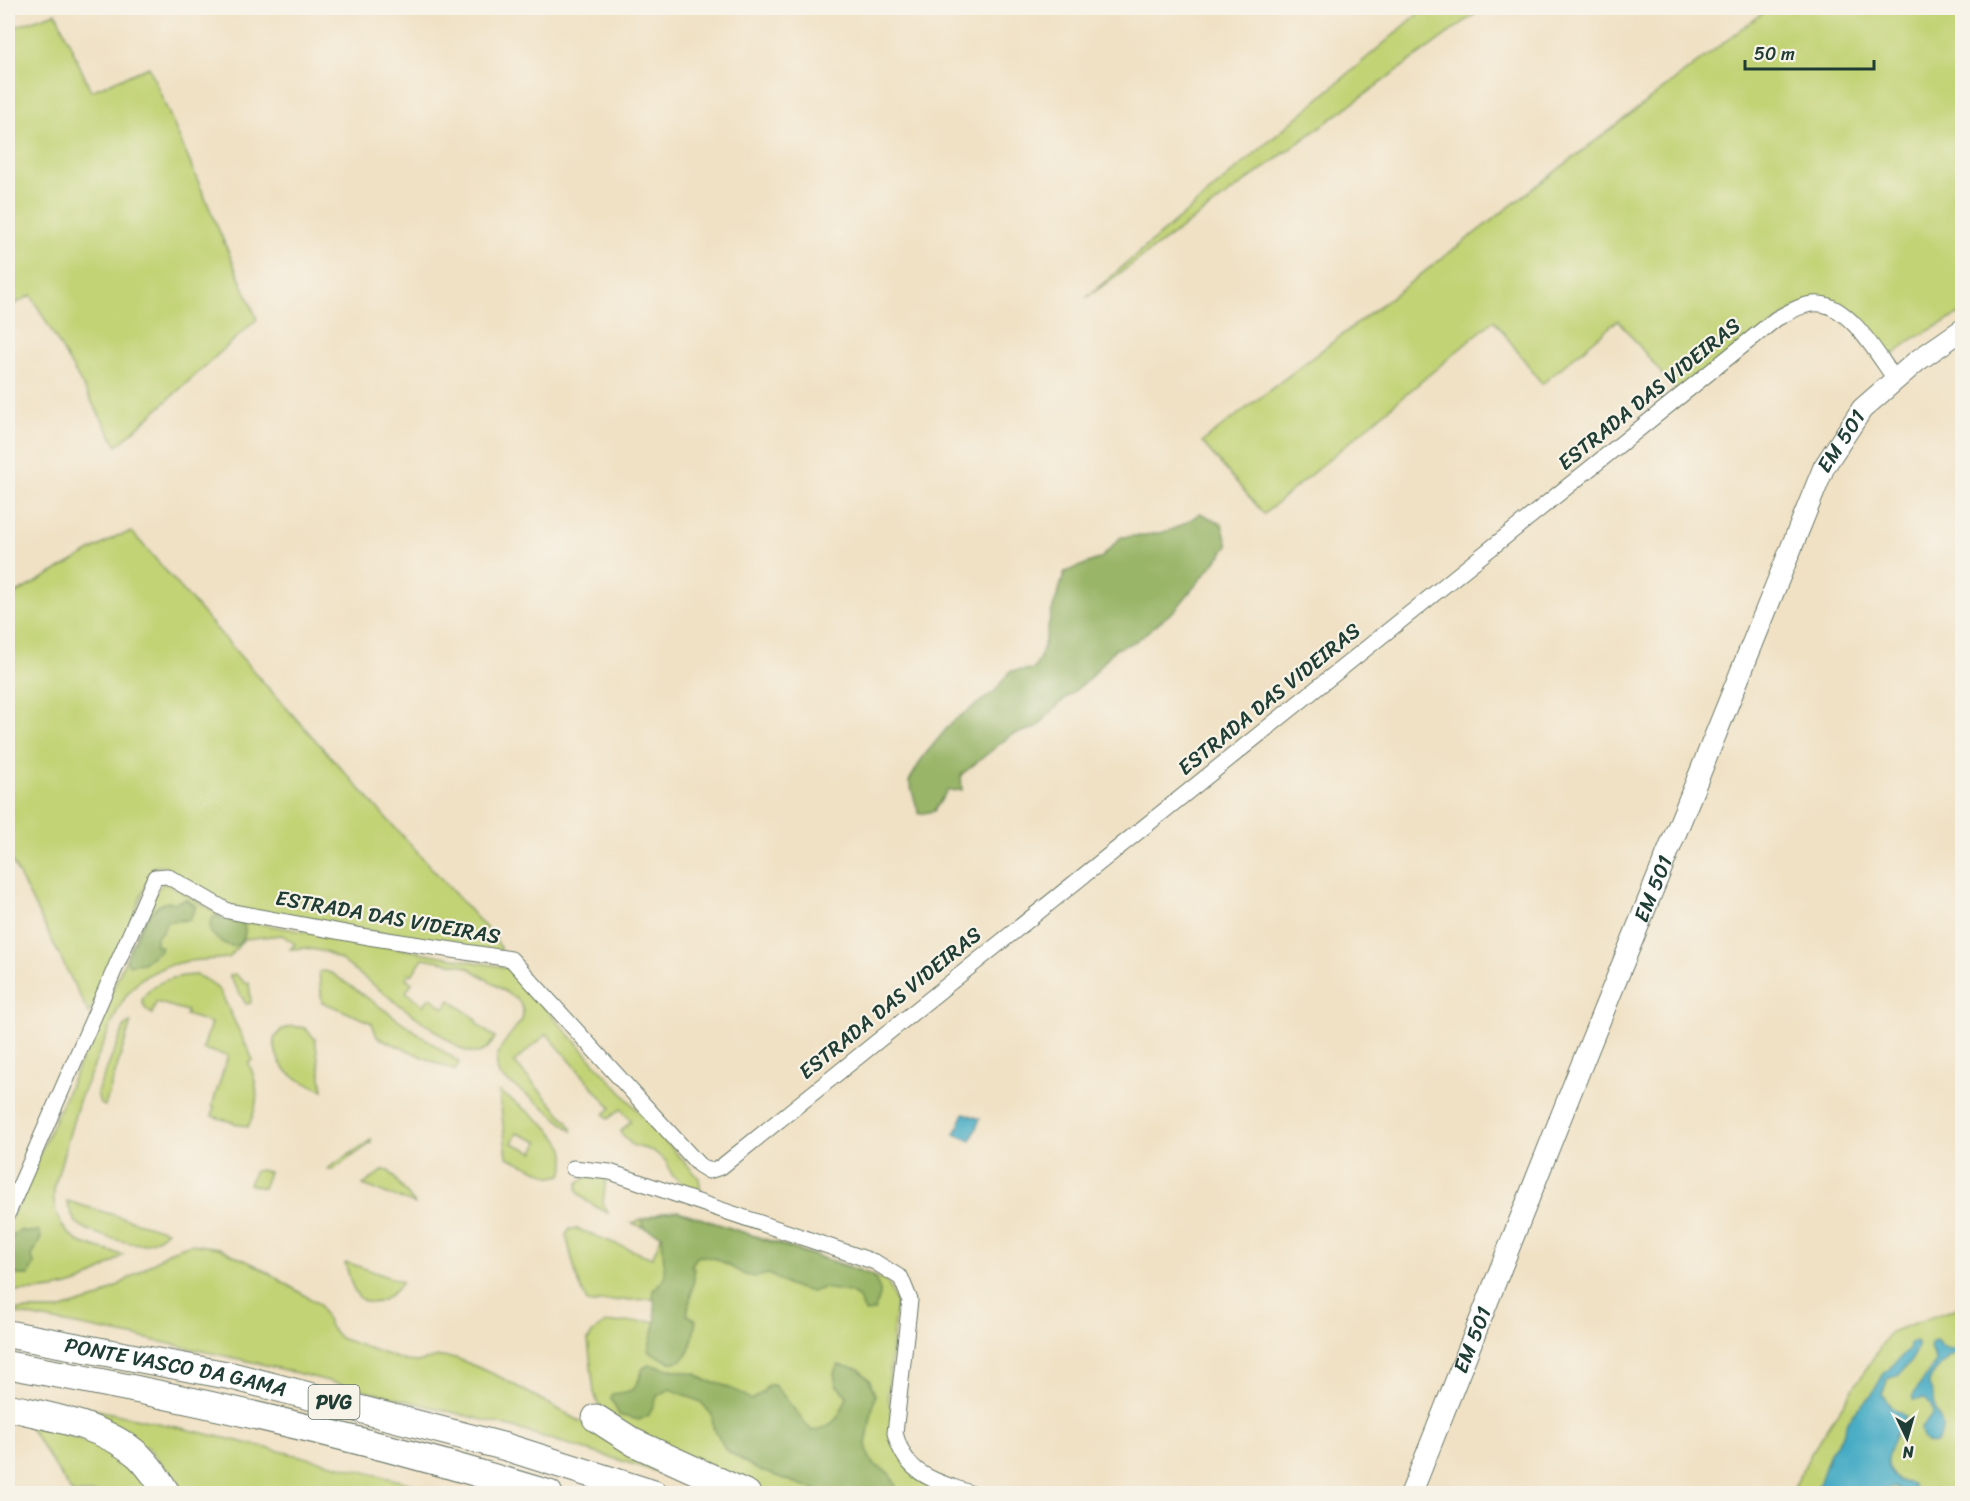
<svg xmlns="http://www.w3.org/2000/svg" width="1970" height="1501" viewBox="0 0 1970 1501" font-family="Sriracha,sans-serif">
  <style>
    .green { fill: #c2d376; stroke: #708855; stroke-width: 1.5; fill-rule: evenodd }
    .forest { fill: #99b567; stroke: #5c794e; stroke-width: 1.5 }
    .water { fill: #44abc4; stroke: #32747c; stroke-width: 1.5 }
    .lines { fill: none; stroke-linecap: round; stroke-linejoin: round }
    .minor-casing { stroke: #687666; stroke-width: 17 }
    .secondary-casing { stroke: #687666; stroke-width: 23 }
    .motorway-casing { stroke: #687666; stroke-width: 29 }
    .minor { stroke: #fff; stroke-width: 15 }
    .secondary { stroke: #fff; stroke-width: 21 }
    .motorway { stroke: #fff; stroke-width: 27 }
    .labels { text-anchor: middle; stroke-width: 4.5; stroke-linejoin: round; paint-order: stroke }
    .shield { fill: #f7f3e8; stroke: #60746a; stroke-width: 1.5 }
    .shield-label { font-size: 20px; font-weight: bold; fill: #1f3d34 }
    .street-label { font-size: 21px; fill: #1f3d34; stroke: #f7f3e8 }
  </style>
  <rect width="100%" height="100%" fill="#f7f3e8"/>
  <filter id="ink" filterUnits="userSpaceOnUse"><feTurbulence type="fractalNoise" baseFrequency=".0167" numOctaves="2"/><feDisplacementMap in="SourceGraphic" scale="12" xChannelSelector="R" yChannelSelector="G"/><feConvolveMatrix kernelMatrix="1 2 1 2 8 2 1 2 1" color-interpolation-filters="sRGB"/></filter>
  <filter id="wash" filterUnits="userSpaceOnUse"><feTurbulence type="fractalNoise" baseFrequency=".008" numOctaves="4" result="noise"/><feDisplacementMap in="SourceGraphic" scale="24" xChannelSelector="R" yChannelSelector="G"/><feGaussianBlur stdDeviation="1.35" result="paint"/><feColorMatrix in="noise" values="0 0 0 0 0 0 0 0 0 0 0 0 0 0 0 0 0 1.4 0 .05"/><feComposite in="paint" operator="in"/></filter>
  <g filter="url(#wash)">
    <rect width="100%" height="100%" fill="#f0e1c4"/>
    <path class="green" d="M 1425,8 L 1483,8 L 1086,298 Z
      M 1769,8 L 1962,8 L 1962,313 L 1909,341 L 1884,364 L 1840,311 L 1795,308 L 1680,396 L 1618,320 L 1542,384 L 1494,320 L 1264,514 L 1202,442 Z
      M 56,13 L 91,91 L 149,67 L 257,319 L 117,446 L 31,295 L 8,308 L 8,29 Z
      M 132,532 L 262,681 L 495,938 L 501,949 L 499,954 L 229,907 L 186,883 L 165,866 L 153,867 L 124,939 L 89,1014 L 8,853 L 8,598 L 117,536 Z
      M 164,883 C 183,890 204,906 222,917 L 509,968 L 699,1178 L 701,1192 L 684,1185 L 672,1175 L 666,1161 L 653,1151 L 632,1145 L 620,1132 L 631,1121 L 621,1109 L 608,1119 L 604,1114 L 611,1108 L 547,1034 L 514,1062 L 568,1122 L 573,1132 L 545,1108 L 500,1076 C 488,1055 510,1036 522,1020 C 524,1012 523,1007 518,1000 L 471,969 L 461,965 L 423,958 L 412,975 L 409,973 L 406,978 L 412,983 L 406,992 L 424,1005 L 430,997 L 444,1008 L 450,1000 L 477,1020 L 477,1024 L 495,1038 C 486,1052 480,1057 461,1049 L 394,1001 L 341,960 L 326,952 L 305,948 L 290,949 L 295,944 L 282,935 L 244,939 L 229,958 L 188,961 L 166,966 L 142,978 L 128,993 L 118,1009 L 79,1101 L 55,1184 C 51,1205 58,1229 78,1241 C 90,1247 110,1251 123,1255 C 109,1265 94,1277 78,1283 C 55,1291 32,1292 8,1291 L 8,1225 L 157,889 Z
      M 325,971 L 333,974 L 459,1062 L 455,1071 L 377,1037 L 372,1023 L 325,1003 L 322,1003 L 319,972 Z
      M 235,974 L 246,984 L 249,982 L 251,1003 L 246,1004 L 230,977 L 230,975 Z
      M 196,975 L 210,982 L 220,991 L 253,1060 L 249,1063 C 259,1088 260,1102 248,1127 L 212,1116 L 214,1107 L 212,1106 L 228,1056 L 203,1049 L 211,1023 L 186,1015 L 187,1011 L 156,1002 L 152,1014 L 145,1008 L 142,1000 C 152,980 176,976 196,975 Z
      M 131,1022 L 105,1106 L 100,1104 L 97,1092 L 125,1026 Z
      M 292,1026 L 305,1028 L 315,1039 L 323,1090 C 295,1079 276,1073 274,1039 L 281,1030 Z
      M 499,1091 C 520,1107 550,1123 563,1147 C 567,1156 565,1166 562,1175 L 552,1177 L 507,1157 ZM 517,1133 L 539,1142 L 534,1152 L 512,1143 Z
      M 371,1140 L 371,1143 L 333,1170 L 327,1169 Z
      M 259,1170 L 269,1172 L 263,1188 L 249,1184 L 254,1172 Z
      M 384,1170 L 389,1171 L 415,1204 L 363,1185 Z
      M 587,1177 L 606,1178 L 603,1203 L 608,1213 C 596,1207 584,1202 577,1190 L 578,1183 Z
      M 67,1201 L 167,1231 C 161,1237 156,1241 147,1243 C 133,1247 87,1233 76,1222 C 71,1216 69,1208 67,1201 Z
      M 678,1211 L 848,1266 L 887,1281 L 896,1303 L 888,1394 L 895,1433 L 911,1467 L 972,1493 L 760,1493 L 615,1422 L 597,1401 L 594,1392 L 588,1340 L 594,1331 L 606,1323 L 656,1321 L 655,1299 L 602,1301 L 594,1303 L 587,1302 L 577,1278 L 566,1235 L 570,1229 L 578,1229 L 652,1258 L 662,1235 L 632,1223 L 665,1212 Z
      M 191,1244 L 219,1248 L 255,1265 L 319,1304 L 331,1328 L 340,1338 L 405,1361 L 417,1362 L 439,1357 L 456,1358 L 498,1376 L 691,1482 L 511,1427 L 257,1363 L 143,1338 L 8,1312 L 8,1310 L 58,1310 L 99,1298 L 171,1251 Z
      M 346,1263 L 352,1264 L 402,1282 C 393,1296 373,1312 358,1296 C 351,1289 349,1273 345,1264 Z
      M 1962,1306 L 1962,1493 L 1793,1494 L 1793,1490 L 1810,1455 L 1890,1332 Z
      M 30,1397 C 170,1423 309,1457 447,1493 L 185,1493 L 148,1448 L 24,1400 Z
      M 27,1423 C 64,1434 102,1443 132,1468 C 140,1475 147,1485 153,1493 L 72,1493 Z"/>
    <path class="forest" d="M 1200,513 L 1222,524 L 1228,546 L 1176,609 L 1136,641 L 1114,650 L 1090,678 L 1059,704 L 1036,728 L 1011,735 L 961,775 L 962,790 L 947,791 L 934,811 L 919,814 L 909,781 L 923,757 L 952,722 L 995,691 L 1010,671 L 1034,669 L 1042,653 L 1051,614 L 1065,572 L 1101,558 L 1121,537 C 1155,535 1173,534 1200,513 Z
      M 185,899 L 196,906 L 190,919 C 181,922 175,919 166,922 L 164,929 L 156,938 L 156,946 L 161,946 L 160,950 L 143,963 L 129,965 L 126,958 C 134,942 151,895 175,903 Z
      M 215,916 L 243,923 C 249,933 241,950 228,945 C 221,943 216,938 211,933 C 210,926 209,920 215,916 Z
      M 678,1211 L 872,1275 C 883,1291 882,1294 874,1311 L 865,1312 L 858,1297 L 850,1292 L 823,1288 L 812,1292 L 789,1286 L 769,1274 L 755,1277 L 745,1275 L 717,1259 L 702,1256 L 697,1257 L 691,1266 L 694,1269 L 694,1279 L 687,1315 L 696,1320 C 693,1334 692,1365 671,1362 C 664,1361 655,1354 648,1351 L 656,1321 L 653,1290 L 665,1278 L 662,1235 L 644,1228 L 641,1220 L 665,1212 Z
      M 20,1230 L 27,1232 L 39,1231 L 41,1238 L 32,1256 L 34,1264 L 29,1275 L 18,1275 L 9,1270 L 9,1251 L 12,1236 Z
      M 649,1365 L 696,1374 L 707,1381 L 718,1383 L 743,1394 L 751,1400 L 763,1392 L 768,1385 L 774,1385 C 788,1399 798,1416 812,1431 C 835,1426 840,1417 847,1396 L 836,1385 L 834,1373 L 838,1365 L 859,1369 L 870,1381 L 875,1395 L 866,1444 L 869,1457 L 875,1465 L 889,1473 L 896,1485 L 894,1493 L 824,1493 L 756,1469 L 726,1450 L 713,1427 L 712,1415 L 701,1402 L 670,1389 L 658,1395 L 649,1415 L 639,1420 L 619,1415 L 611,1398 L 612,1394 C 635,1392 636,1390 643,1368 Z"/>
    <path class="water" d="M 964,1113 L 980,1119 L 971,1141 L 955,1134 Z
      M 1936,1340 C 1943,1346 1944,1351 1954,1350 L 1962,1341 L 1962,1355 L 1953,1355 L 1949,1357 C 1943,1364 1930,1374 1929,1383 C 1929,1388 1931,1388 1932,1392 C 1935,1398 1934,1405 1936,1411 C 1938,1417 1943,1421 1942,1428 C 1941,1449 1922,1449 1921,1428 C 1929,1418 1940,1412 1925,1399 L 1913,1400 L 1913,1395 L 1935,1363 L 1934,1355 L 1930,1349 L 1931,1343 Z
      M 1914,1342 L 1918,1343 C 1919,1352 1905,1371 1897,1375 C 1894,1377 1891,1378 1888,1379 L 1882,1394 L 1891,1407 L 1906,1417 C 1899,1427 1886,1452 1887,1464 C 1888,1471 1893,1476 1898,1481 L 1913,1484 L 1916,1493 L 1906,1493 L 1897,1488 L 1893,1488 L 1870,1493 L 1816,1493 L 1830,1453 L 1845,1431 L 1846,1424 L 1858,1408 L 1871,1396 L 1883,1375 L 1909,1349 L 1910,1343 Z"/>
  </g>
  <g filter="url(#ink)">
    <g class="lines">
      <g class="minor-casing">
        <path id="minor" d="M 573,1168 L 610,1172 L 875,1262 L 901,1278 L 910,1300 L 895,1433 C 906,1477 934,1479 972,1494
          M 8,1213 L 155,877 L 167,876 L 228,911 L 368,937 L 511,959 L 699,1165 L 709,1171 L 721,1167 L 1776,319 C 1789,312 1805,302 1820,304 C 1851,307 1878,356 1895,379"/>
      </g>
      <g class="secondary-casing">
        <g id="secondary">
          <path id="s1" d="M 1411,1494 L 1580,1069 L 1824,467 L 1862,409 L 1917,361 L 1962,330"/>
        </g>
      </g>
      <g class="motorway-casing">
        <g id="motorway">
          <path id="s2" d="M 8,1334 L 232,1376 L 506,1447 L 654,1494"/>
          <path d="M 8,1365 C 190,1397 371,1440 549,1494"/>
          <path d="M 8,1407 C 51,1417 104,1425 139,1456 C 150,1467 159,1480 167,1494"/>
          <path d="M 596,1418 L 635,1443 L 747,1494"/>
        </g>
      </g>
      <use href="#minor" class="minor"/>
      <use href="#secondary" class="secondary"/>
      <use href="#motorway" class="motorway"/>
    </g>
  </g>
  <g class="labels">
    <rect class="shield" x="308.5" y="1385" width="51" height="34" rx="4.5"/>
    <g class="shield-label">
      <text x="334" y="1409">PVG</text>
    </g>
    <g class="street-label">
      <text transform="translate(1649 394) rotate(-39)" y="7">ESTRADA DAS VIDEIRAS</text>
      <text dy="7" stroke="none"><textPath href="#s1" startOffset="1138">EM 501</textPath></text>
      <text transform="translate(1269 699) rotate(-39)" y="7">ESTRADA DAS VIDEIRAS</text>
      <text dy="7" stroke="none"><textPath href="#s1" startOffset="652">EM 501</textPath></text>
      <text transform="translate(388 917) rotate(10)" y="7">ESTRADA DAS VIDEIRAS</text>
      <text transform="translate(890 1003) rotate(-39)" y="7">ESTRADA DAS VIDEIRAS</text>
      <text dy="7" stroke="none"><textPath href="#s1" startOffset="166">EM 501</textPath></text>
      <text dy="7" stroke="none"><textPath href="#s2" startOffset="171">PONTE VASCO DA GAMA</textPath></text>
    </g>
  </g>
  <rect width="1970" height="1501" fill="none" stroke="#f7f3e8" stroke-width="30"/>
  <g transform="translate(1907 1438) rotate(175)" stroke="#f7f3e8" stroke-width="4.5" paint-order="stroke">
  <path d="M0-4.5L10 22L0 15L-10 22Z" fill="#1f3d34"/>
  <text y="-9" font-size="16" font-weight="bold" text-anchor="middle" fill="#1f3d34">N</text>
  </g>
  <path d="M1745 60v9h129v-9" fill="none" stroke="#1f3d34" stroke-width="3"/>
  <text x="1754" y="60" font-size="18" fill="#1f3d34" stroke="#f7f3e8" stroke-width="4.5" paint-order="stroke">50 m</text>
</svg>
